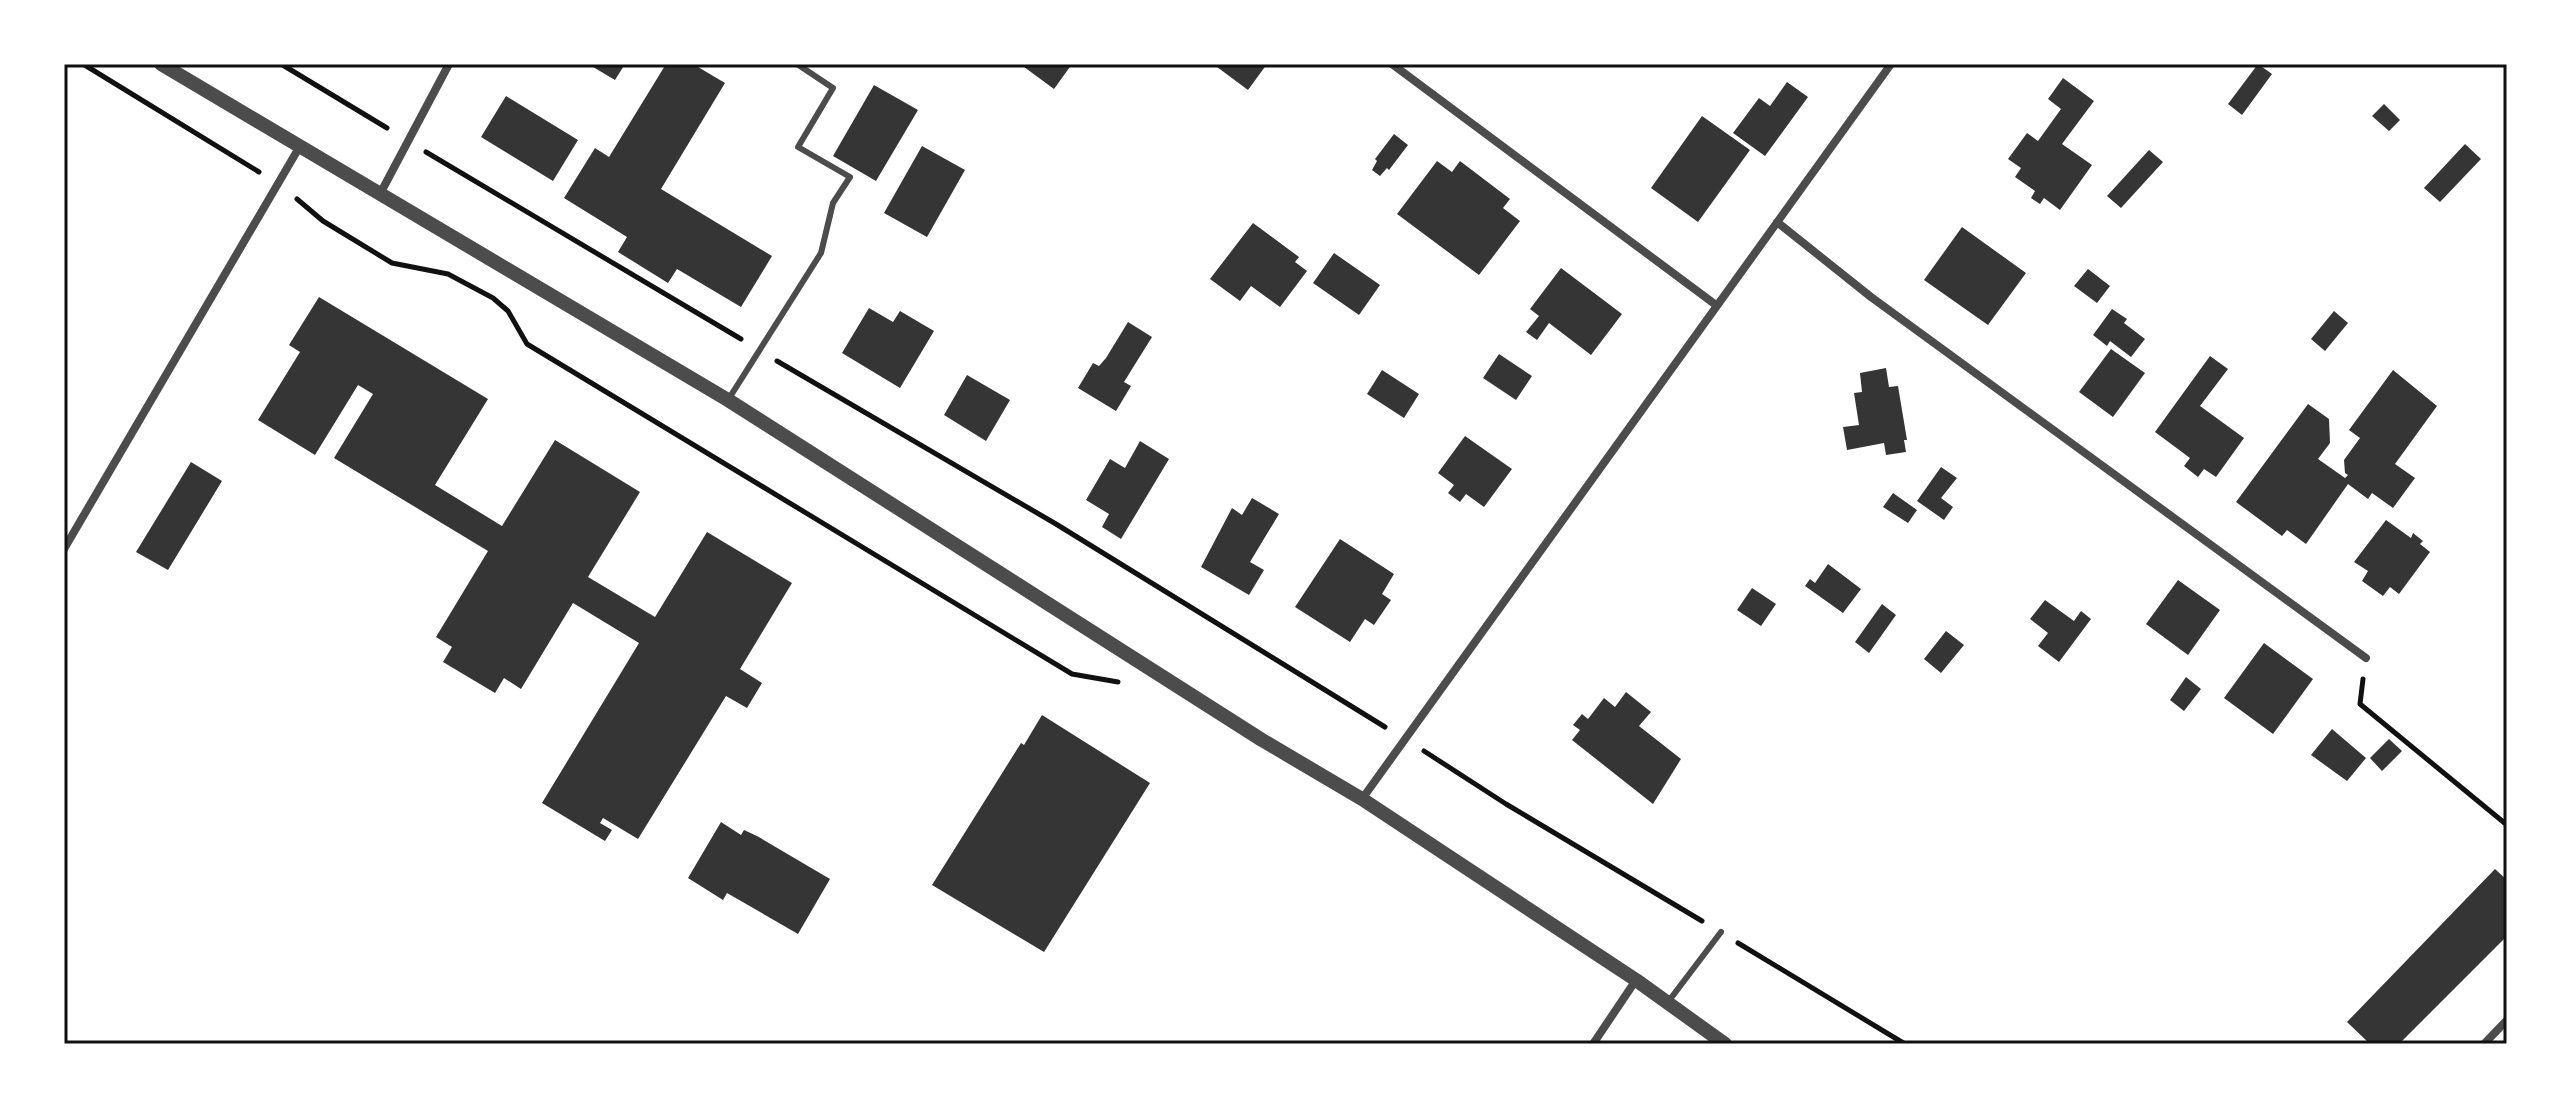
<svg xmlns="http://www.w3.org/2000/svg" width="2571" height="1108" viewBox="0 0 2571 1108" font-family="Spectral,serif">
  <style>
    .building { fill: #353535 }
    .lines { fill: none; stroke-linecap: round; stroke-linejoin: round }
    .path { stroke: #111; stroke-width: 5 }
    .service { stroke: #4c4c4c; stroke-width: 6 }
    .minor { stroke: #4c4c4c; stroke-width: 8 }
    .tertiary { stroke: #4c4c4c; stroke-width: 14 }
    .neatline { fill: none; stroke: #111; stroke-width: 3 }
  </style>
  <rect width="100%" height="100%" fill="#fff"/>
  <path class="building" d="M 588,64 L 625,64 L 615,80 Z
    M 666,64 L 693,64 L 725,83 L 661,189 L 772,256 L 741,307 L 677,269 L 668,283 L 618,252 L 627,237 L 564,198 L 595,148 L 609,157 Z
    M 1020,64 L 1072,64 L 1054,89 Z
    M 1213,64 L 1267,64 L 1248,90 Z
    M 2258,64 L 2272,74 L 2242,115 L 2228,104 Z
    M 2063,78 L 2094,101 L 2062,144 L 2092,165 L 2060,210 L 2044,198 L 2040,204 L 2031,198 L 2035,191 L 2015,177 L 2021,168 L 2008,159 L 2027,133 L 2038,141 L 2061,109 L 2048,99 Z
    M 1787,82 L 1808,97 L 1765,156 L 1733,133 L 1759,98 L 1770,106 Z
    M 874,85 L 918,110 L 876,181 L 833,156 Z
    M 506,96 L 578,140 L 553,181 L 481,137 Z
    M 2384,104 L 2400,120 L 2389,131 L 2372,116 Z
    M 1702,116 L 1750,150 L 1698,222 L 1651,188 Z
    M 1394,134 L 1408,145 L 1389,170 L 1387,168 L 1380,176 L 1372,170 L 1377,161 L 1375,159 Z
    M 2465,144 L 2481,159 L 2440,202 L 2424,188 Z
    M 922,146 L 965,170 L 927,237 L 884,213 Z
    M 2149,150 L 2163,162 L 2121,208 L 2107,196 Z
    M 1437,161 L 1452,172 L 1460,161 L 1510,199 L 1503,208 L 1520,221 L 1479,275 L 1397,214 Z
    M 1253,223 L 1299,257 L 1295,262 L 1307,271 L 1280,307 L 1251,286 L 1240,301 L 1210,279 Z
    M 1962,227 L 2026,273 L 1988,325 L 1924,280 Z
    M 1334,253 L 1380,285 L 1359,315 L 1313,283 Z
    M 1561,268 L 1622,314 L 1591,355 L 1549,323 L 1537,340 L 1526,332 L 1539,316 L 1530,309 Z
    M 2088,269 L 2110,286 L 2097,303 L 2074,286 Z
    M 319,297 L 488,399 L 435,485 L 502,526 L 555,440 L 640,492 L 588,577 L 655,617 L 707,532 L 792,583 L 740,669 L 762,683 L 747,708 L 726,696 L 638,839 L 603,818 L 600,823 L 612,830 L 605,841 L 542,803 L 639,643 L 573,603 L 521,689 L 504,678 L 495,693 L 443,662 L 452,647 L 436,637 L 488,551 L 334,458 L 373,394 L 358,385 L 315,455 L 258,420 L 300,352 L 289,345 Z
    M 869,308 L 893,322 L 900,311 L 934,331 L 900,388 L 842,353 Z
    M 2112,309 L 2127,319 L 2124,323 L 2145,339 L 2131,357 L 2110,341 L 2107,346 L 2093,335 Z
    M 2334,311 L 2348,323 L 2325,351 L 2311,339 Z
    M 1128,322 L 1152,337 L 1124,382 L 1131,386 L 1116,411 L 1078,388 L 1093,363 L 1099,366 L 1106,358 Z
    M 2111,349 L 2145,373 L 2113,417 L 2079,392 Z
    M 1499,354 L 1532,376 L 1516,400 L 1483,378 Z
    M 2210,356 L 2228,369 L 2200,406 L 2244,438 L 2216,477 L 2204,469 L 2198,477 L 2184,466 L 2190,458 L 2155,432 Z
    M 1886,368 L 1889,387 L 1898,386 L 1907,440 L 1904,440 L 1906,452 L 1886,455 L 1884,443 L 1847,450 L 1843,427 L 1859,425 L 1854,393 L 1862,392 L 1860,373 Z
    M 1382,370 L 1419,394 L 1404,418 L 1367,394 Z
    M 2393,370 L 2437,406 L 2395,464 L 2415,478 L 2393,508 L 2372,493 L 2368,499 L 2348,484 L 2306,544 L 2287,530 L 2282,536 L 2236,502 L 2308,404 L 2329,419 L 2330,443 L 2318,459 L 2345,478 L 2348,475 L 2345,473 L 2344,460 L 2360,438 L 2349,430 Z
    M 967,375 L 1010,400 L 986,441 L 944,415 Z
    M 1465,436 L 1512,469 L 1484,507 L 1466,494 L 1460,502 L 1448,493 L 1454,485 L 1438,473 Z
    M 1140,441 L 1169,459 L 1121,539 L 1102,527 L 1109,514 L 1086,500 L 1110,459 L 1125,468 Z
    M 191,462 L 222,481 L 168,570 L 136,552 Z
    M 1941,467 L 1957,478 L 1941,498 L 1953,507 L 1944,520 L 1917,501 Z
    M 1893,493 L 1917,510 L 1908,523 L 1883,507 Z
    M 1252,498 L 1279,514 L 1250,562 L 1264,570 L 1249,595 L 1201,567 L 1232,508 L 1242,515 Z
    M 2386,520 L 2411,538 L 2413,533 L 2423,541 L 2420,544 L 2430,552 L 2399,594 L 2390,587 L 2383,596 L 2362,581 L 2368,571 L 2354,562 Z
    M 1340,539 L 1394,574 L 1382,594 L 1391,600 L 1374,625 L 1365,619 L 1350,642 L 1295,607 Z
    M 1828,564 L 1861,589 L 1843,613 L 1805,586 L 1810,579 L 1815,583 Z
    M 2178,580 L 2220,610 L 2188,655 L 2146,624 Z
    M 1752,588 L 1776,604 L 1761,626 L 1737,610 Z
    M 2045,600 L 2074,621 L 2081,611 L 2091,619 L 2059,662 L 2038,646 L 2048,633 L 2030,619 Z
    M 1882,604 L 1896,615 L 1869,653 L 1855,642 Z
    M 1946,631 L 1964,645 L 1941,673 L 1924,659 Z
    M 2264,643 L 2313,679 L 2273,734 L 2224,698 Z
    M 2186,677 L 2201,689 L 2184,711 L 2170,700 Z
    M 1626,692 L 1651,712 L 1639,726 L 1681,759 L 1653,804 L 1572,740 L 1580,730 L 1573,725 L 1582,714 L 1588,719 L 1604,698 L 1615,707 Z
    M 1042,715 L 1150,783 L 1044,952 L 932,885 L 1021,743 L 1024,745 Z
    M 2332,729 L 2366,758 L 2347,781 L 2311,755 Z
    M 2389,739 L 2402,751 L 2382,771 L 2370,758 Z
    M 721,822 L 741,835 L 744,830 L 757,836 L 830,879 L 798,934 L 727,893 L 723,900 L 688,878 Z
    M 2495,869 L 2507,880 L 2505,938 L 2399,1044 L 2370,1044 L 2347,1022 Z"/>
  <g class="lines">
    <path class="path" d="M 83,64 L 259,172
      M 281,64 L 387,128
      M 426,152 L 741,339
      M 297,199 L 323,221 L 392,263 L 448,274 L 493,298 L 508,311 L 527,344 L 1072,674 L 1118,682
      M 777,361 L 1056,524 L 1385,727
      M 2363,679 L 2360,704 L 2507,825
      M 1424,751 L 1506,804 L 1702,921
      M 1738,943 L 1905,1044"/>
    <path class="service" d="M 728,400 L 821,253 L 833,203 L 850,177 L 798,147 L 833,88 L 797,64
      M 1668,1002 L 1721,932"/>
    <path class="minor" d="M 1392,64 L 1716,305
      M 380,194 L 449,64
      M 1777,222 L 1871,297 L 2366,658
      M 64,549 L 300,146
      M 1362,799 L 1891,64
      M 1593,1044 L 1636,980
      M 2484,1044 L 2507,1020"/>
    <path class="tertiary" d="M 161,64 L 728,400 L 1262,740 L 1362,799 L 1636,980 L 1725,1044"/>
  </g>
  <rect width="2571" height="1108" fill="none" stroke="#ffffff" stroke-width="132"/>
  <rect x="66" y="66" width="2439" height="976" class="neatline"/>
</svg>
